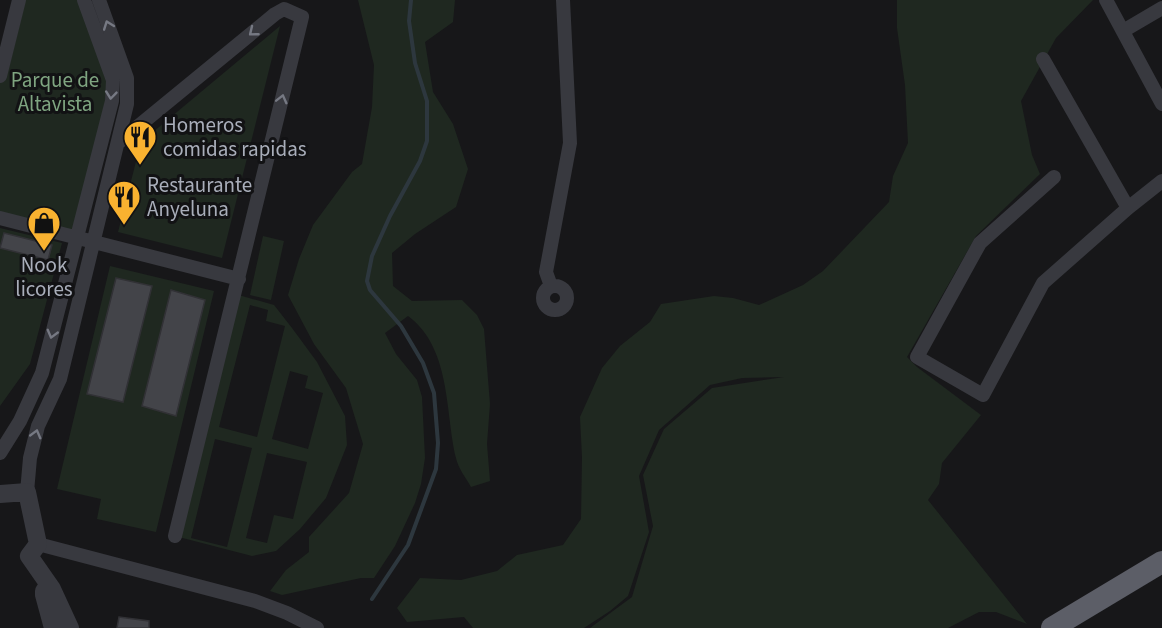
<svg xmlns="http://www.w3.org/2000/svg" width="1162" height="628" viewBox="0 0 1162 628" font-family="'Source Sans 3',sans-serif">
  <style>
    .green { fill: #1f2820; fill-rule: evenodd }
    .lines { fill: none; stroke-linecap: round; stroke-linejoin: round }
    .stream { stroke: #2d373e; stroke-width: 4 }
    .building { fill: #434449; stroke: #313135; stroke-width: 1.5 }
    .minor { stroke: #38393f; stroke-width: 14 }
    .tertiary { stroke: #38393f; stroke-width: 18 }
    .trunk { stroke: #5c5e67; stroke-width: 22 }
    .oneway { stroke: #767983 }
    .labels { text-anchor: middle; stroke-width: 6; stroke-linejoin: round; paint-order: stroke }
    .park-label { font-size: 21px; fill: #7fa581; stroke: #121214 }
    .poi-label { font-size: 21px; fill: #a9aeba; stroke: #121214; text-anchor: start }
  </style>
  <rect width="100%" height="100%" fill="#171719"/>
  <path class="green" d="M 19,0 L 84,0 L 113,80 L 77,237 L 0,218 L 0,76 Z
    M 358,0 L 455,0 L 453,22 L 425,42 L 433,92 L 453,124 L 468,169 L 456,207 L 415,234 L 392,253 L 393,286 L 412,301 L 462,300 L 477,315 L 484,329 L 490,404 L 487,444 L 490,481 L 471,487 C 466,478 458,468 456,458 C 445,410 451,348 408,316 L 385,333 L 396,354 L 417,380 L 422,397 L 425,458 L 421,484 L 415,503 L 395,546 L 374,578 L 361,578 L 282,595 L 270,591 L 286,570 L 309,552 L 309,537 L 349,493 L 363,444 L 346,388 L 314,344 L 288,295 L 299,259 L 313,225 L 352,172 L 362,164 L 372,107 L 374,65 Z
    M 897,0 L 1093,0 L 1056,38 L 1021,101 L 1032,155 L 1040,174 L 976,236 L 907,357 L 917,367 L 981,415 L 942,463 L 939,484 L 928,500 L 1027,624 L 996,612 L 979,612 L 948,628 L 590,628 L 632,597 L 653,526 L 643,475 L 664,429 L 712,388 L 784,377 L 742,378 L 710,385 L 659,430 L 639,476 L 649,532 L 628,596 L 610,611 L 584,628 L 473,628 L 464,617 L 407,622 L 397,608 L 420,578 L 461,580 L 497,571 L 517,555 L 563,545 L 581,519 L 582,457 L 580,417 L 602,368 L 620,346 L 650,322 L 661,304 L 714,296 L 733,298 L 759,305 L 803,285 L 823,271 L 889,202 L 893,176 L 908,143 L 905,85 L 897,28 Z
    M 280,26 L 222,258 L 118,232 L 141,142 Z
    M 0,228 L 62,243 L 30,364 L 0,406 Z
    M 263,236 L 284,241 L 271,300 L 250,295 Z
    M 110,266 L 214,291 L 156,532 L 97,519 L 101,499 L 57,489 Z
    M 235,294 L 274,305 L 292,328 L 317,362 L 345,416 L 347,445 L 326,498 L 300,529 L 276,551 L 252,556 L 175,536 ZM 250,305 L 268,310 L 266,321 L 285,326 L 257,437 L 219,427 ZM 290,371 L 308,376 L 305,388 L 323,393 L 308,449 L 272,439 ZM 215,439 L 252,448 L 227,547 L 191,538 ZM 267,453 L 307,462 L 293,519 L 274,515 L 267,543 L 246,538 Z"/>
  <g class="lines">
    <path class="stream" d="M 372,599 L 408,545 L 436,469 L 438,443 L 434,393 L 423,363 L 401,326 L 370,290 L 367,281 L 372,256 L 390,216 L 420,161 L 427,141 L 427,101 L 415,63 L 409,21 L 411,0"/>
  </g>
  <path class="building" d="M 4,233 L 52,245 L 48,260 L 0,248 Z
    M 116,278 L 152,286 L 123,402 L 87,394 Z
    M 171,290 L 205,300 L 176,416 L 142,406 Z
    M 119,617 L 149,621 L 149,628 L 117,628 Z"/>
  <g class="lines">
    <path class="minor" d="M 1106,0 L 1162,104
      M 1123,31 L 1162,8
      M 1043,59 L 1128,208
      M 0,76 L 19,0
      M 119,142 L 275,14 L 284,9 L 302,17 L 175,536
      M 1054,177 L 980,243 L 917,357 L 983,395 L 1043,283 L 1128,208 L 1162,181
      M 0,218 L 239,279
      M543 298a12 12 0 1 1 24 0a12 12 0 1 1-24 0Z
      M 551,286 L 546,272 L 570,143 L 563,0
      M 0,453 L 20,421 L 42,373 L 112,101 L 113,80 L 84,0
      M 27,492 L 30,458 L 38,426 L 60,379 L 127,104 L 127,78 L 99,0
      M 38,544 L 255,601 L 287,613 L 317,628"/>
    <path class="tertiary" d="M 0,494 L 27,492 L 38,544 L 29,556 L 52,589 L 70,628
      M 48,586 L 44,591 L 44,595 L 53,628"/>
    <path class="trunk" d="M 1052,628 L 1162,562"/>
  </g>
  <defs><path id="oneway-chevron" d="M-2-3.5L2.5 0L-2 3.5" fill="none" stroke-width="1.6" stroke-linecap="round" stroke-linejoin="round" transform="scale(1.5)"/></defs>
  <g class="oneway">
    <use href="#oneway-chevron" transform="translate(108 25) rotate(-110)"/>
    <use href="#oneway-chevron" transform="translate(253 32) rotate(141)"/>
    <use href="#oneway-chevron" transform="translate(111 95) rotate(96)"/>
    <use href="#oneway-chevron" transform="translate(282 99) rotate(-76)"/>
    <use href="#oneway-chevron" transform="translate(52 334) rotate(105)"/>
    <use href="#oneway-chevron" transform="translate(36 434) rotate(-75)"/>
  </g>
  <defs>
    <g id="restaurant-pin" transform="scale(1.725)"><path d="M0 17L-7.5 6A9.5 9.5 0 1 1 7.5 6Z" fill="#f9b230" stroke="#121214"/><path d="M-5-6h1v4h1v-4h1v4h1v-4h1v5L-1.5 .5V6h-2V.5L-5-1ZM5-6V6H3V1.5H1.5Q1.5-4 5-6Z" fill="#111"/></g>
    <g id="shop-pin" transform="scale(1.725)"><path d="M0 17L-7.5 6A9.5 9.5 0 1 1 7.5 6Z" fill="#f9b230" stroke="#121214"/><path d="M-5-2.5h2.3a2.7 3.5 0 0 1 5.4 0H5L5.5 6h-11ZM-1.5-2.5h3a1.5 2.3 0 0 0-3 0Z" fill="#111"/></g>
  </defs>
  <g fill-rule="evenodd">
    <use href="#restaurant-pin" x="140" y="137"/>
    <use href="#restaurant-pin" x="124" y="197"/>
    <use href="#shop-pin" x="44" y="223"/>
  </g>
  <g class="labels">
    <g class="park-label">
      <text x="55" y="87">Parque de<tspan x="55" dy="24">Altavista</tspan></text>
    </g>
    <g class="poi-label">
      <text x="163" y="132">Homeros<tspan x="163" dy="24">comidas rapidas</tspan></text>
      <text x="147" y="192">Restaurante<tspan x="147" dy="24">Anyeluna</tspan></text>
      <text x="44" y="272" text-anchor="middle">Nook<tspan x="44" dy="24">licores</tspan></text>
    </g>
  </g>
</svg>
